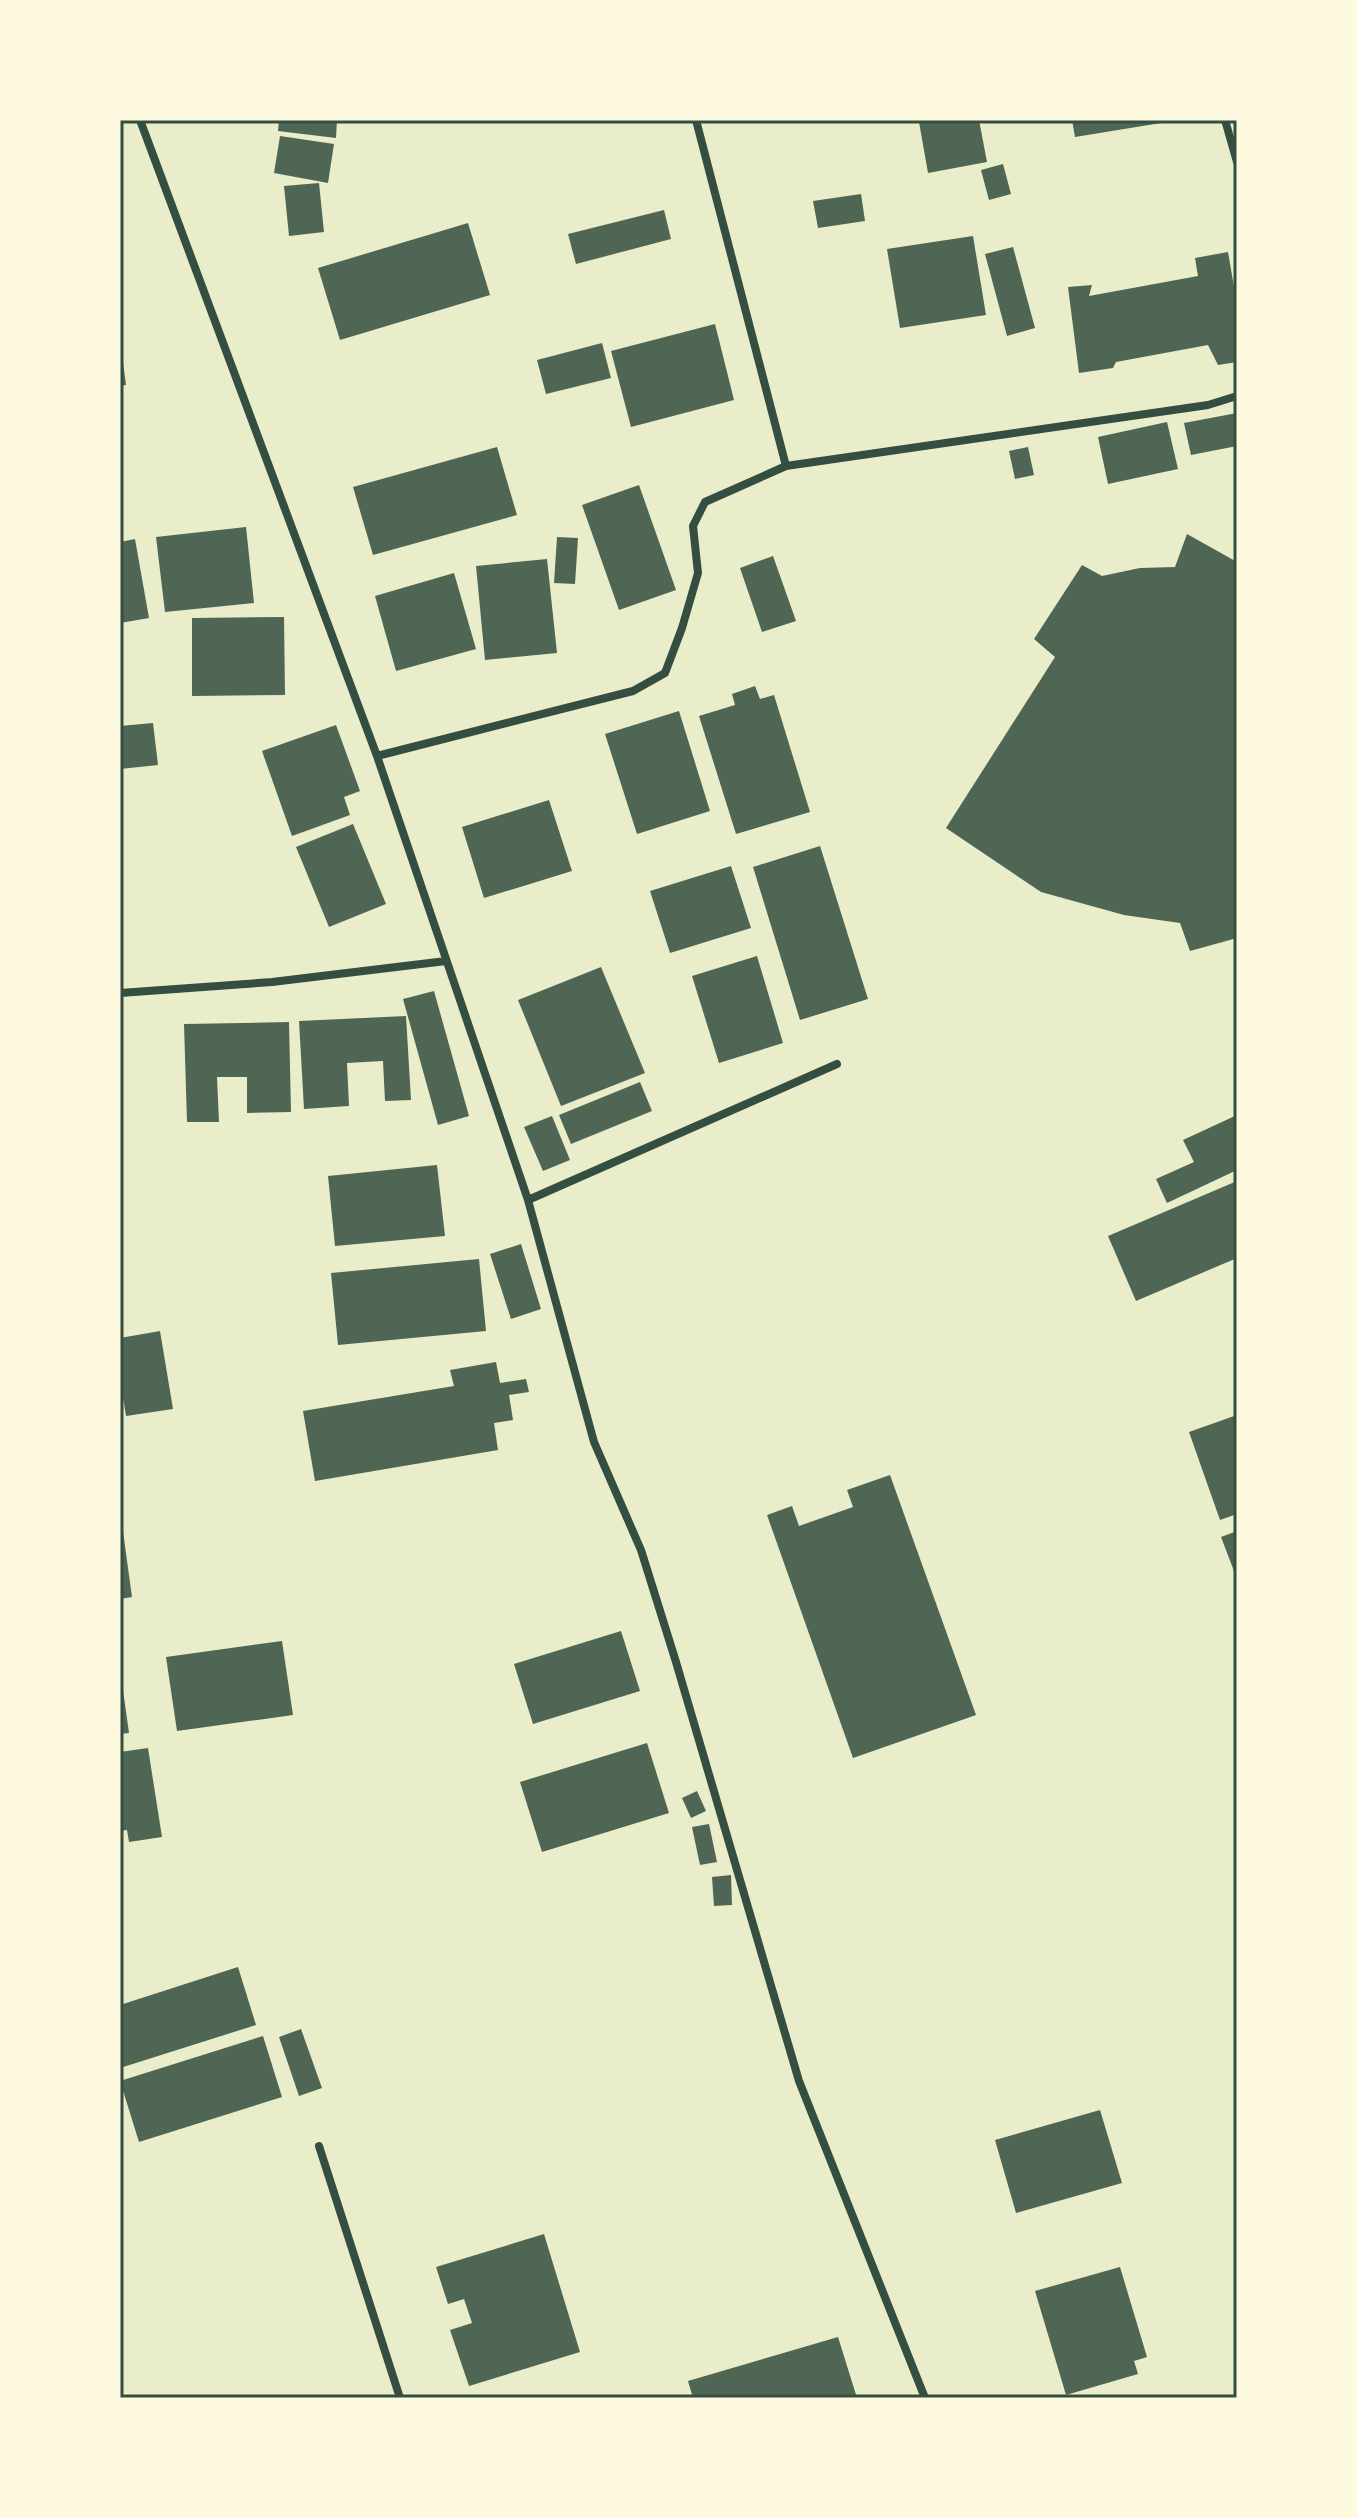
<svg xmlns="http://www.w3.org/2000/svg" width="1357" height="2518" viewBox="0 0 1357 2518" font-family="Inter,sans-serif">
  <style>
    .building { fill: #4f6655 }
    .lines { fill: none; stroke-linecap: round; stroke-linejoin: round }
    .minor { stroke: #344e41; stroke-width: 8 }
    .neatline { fill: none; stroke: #344e41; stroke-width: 3 }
  </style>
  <rect width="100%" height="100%" fill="#e9edc9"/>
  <path class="building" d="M 279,120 L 337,120 L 336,138 L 278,131 Z
    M 979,120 L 987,162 L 928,173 L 919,122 Z
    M 1072,120 L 1160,120 L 1161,123 L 1075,137 Z
    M 280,136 L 334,144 L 328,183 L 274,173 Z
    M 1003,164 L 1011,194 L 989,200 L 981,170 Z
    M 319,183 L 324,232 L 289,236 L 284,186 Z
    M 861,194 L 865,221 L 818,228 L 813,201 Z
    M 664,210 L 671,239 L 576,264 L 568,234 Z
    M 468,223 L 490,295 L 340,340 L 318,268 Z
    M 973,236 L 986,315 L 900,328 L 887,249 Z
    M 1013,247 L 1035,328 L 1007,336 L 985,254 Z
    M 1228,252 L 1237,304 L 1237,362 L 1218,365 L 1208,345 L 1116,362 L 1113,368 L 1079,373 L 1068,287 L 1092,285 L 1089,296 L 1198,276 L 1195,258 Z
    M 715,324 L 734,400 L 631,427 L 611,351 Z
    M 602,343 L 611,378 L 546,394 L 537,360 Z
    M 120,355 L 122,355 L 126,385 L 120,386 Z
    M 1237,413 L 1237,446 L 1191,455 L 1184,423 Z
    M 1167,422 L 1178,469 L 1108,484 L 1098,437 Z
    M 497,447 L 517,515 L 373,555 L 353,487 Z
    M 1028,447 L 1034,475 L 1015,479 L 1009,451 Z
    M 639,485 L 676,590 L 619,610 L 582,505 Z
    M 246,527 L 254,603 L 165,612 L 156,537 Z
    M 1187,534 L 1237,562 L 1237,938 L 1190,951 L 1180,923 L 1124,915 L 1041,892 L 946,828 L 1055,657 L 1034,639 L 1082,565 L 1102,576 L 1140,568 L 1175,567 Z
    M 557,537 L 578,538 L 575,584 L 554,583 Z
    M 135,539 L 149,618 L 120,623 L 120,542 Z
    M 773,556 L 796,621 L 762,632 L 740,568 Z
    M 547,559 L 557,653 L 485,660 L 476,566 Z
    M 454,573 L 476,649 L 396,671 L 375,596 Z
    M 284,617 L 285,695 L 192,696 L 192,618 Z
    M 755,686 L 760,699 L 774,695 L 810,812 L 736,834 L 699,716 L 735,705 L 732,694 Z
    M 679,711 L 710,811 L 637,834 L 605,734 Z
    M 153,723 L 158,765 L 120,769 L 120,726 Z
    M 336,725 L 360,791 L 344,797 L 350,815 L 292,836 L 262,751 Z
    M 549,800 L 572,871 L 484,898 L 462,827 Z
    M 353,824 L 386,904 L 329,927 L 296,847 Z
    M 820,846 L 868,999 L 800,1020 L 753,867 Z
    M 731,866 L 751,928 L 670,953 L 650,891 Z
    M 757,956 L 783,1043 L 719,1063 L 692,976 Z
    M 601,967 L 645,1073 L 561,1106 L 518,1000 Z
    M 434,991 L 469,1116 L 438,1125 L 403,999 Z
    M 406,1016 L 411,1100 L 385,1101 L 383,1061 L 347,1063 L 349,1106 L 304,1109 L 299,1021 Z
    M 289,1022 L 291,1112 L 247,1113 L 247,1077 L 217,1077 L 219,1122 L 187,1122 L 184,1024 Z
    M 640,1082 L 652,1111 L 571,1144 L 559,1115 Z
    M 1237,1115 L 1237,1170 L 1167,1203 L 1156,1179 L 1194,1162 L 1183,1140 Z
    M 552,1116 L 570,1160 L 543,1171 L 524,1127 Z
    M 437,1165 L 445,1236 L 335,1246 L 328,1176 Z
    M 1237,1181 L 1237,1258 L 1136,1301 L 1108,1236 Z
    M 521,1244 L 541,1309 L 511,1319 L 490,1254 Z
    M 479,1259 L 486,1331 L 338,1345 L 331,1273 Z
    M 160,1331 L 173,1409 L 126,1416 L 120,1379 L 120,1338 Z
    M 496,1362 L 500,1383 L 526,1379 L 529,1392 L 509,1395 L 513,1420 L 494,1423 L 498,1450 L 315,1481 L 303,1411 L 454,1386 L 450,1370 Z
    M 1237,1415 L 1237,1514 L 1220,1520 L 1189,1432 Z
    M 890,1475 L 976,1715 L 853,1758 L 767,1515 L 792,1506 L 799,1526 L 853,1507 L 847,1490 Z
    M 122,1524 L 132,1597 L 120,1599 L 120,1525 Z
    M 1237,1531 L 1237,1579 L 1221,1537 Z
    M 621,1631 L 640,1691 L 533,1724 L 514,1664 Z
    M 282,1641 L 293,1715 L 177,1731 L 166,1657 Z
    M 120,1683 L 122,1683 L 129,1733 L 120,1734 Z
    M 647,1743 L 669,1813 L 542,1852 L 520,1782 Z
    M 148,1748 L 162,1837 L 129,1842 L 127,1830 L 120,1831 L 120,1752 Z
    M 697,1791 L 706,1811 L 691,1818 L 682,1798 Z
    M 709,1824 L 717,1862 L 700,1865 L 692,1827 Z
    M 731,1875 L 732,1905 L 714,1906 L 712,1877 Z
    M 238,1967 L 256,2025 L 120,2068 L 120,2005 Z
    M 301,2029 L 322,2088 L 299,2096 L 279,2037 Z
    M 263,2036 L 282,2097 L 139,2142 L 120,2081 Z
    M 1100,2110 L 1122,2183 L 1016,2213 L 995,2140 Z
    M 544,2234 L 580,2352 L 469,2386 L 450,2330 L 472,2323 L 464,2299 L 448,2304 L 436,2267 Z
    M 1120,2267 L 1147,2357 L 1134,2361 L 1138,2374 L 1066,2395 L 1035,2291 Z
    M 838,2337 L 857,2398 L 693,2398 L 688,2381 Z"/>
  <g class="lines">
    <path class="minor" d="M 140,120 L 377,756 L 528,1200 L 594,1442 L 641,1550 L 676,1662 L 799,2081 L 925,2398
      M 696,120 L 786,466
      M 1225,120 L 1237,162
      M 377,756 L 633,691 L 665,673 L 682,628 L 698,573 L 693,526 L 705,502 L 786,466 L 1208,405 L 1237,396
      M 120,993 L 272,982 L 446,961
      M 528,1200 L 837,1064
      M 319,2146 L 400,2398"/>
  </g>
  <rect width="1357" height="2518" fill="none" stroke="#fefae0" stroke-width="244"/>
  <rect x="122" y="122" width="1113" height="2274" class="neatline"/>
</svg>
